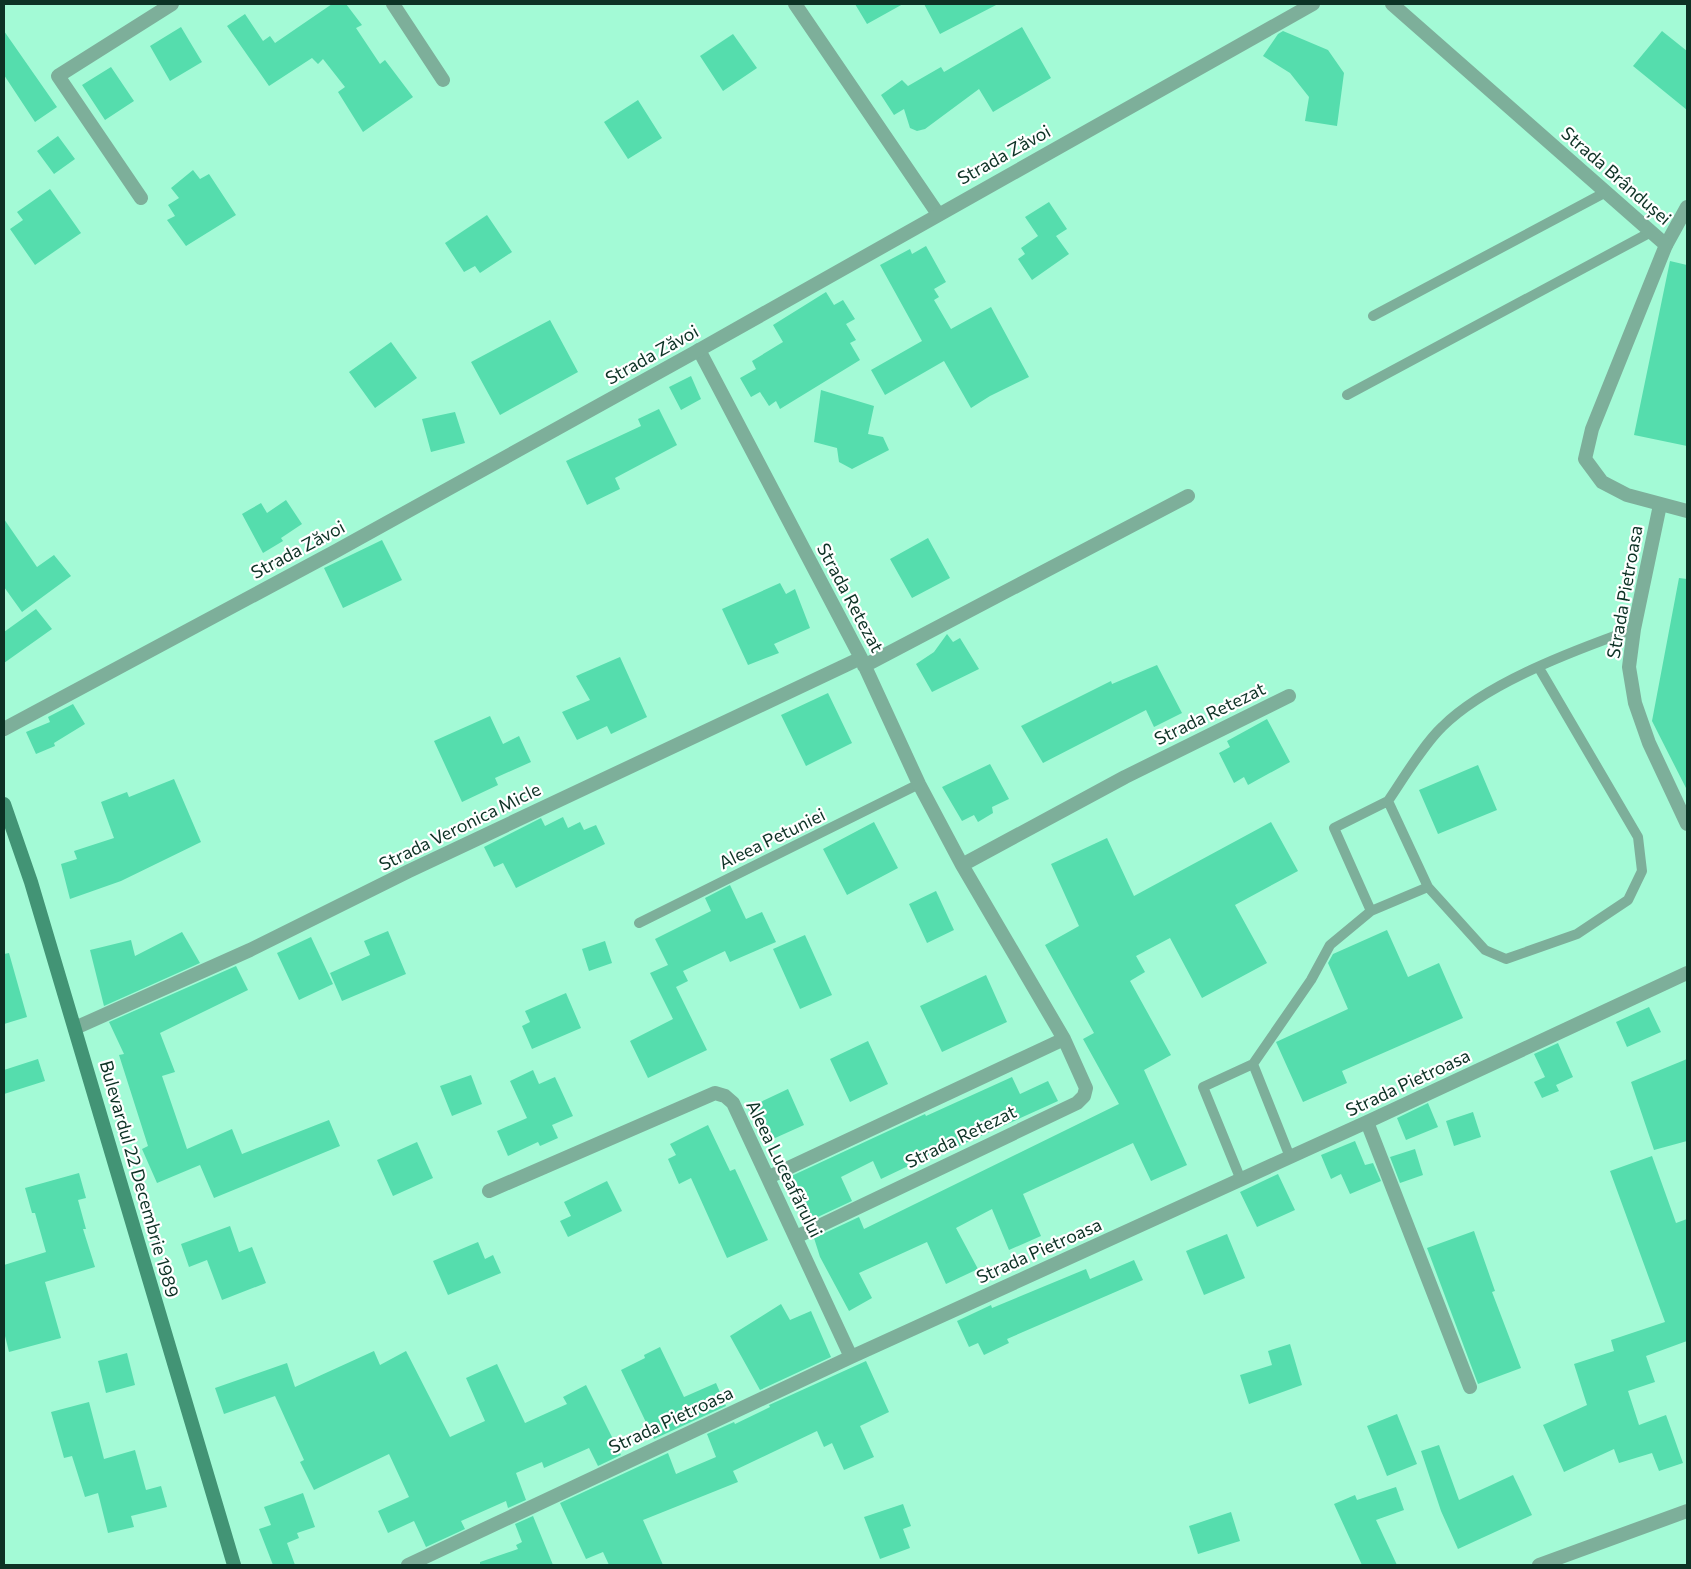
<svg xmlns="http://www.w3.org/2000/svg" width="1691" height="1569" viewBox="0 0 1691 1569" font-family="Commissioner,sans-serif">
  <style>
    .building { fill: #55ddad }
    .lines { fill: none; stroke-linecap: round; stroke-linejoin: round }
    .service { stroke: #7daf9a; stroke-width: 10 }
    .minor { stroke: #7daf9a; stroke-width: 14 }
    .tertiary { stroke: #7daf9a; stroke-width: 14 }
    .secondary { stroke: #429475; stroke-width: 14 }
    .labels { text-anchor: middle; stroke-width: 4.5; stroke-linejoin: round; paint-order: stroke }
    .street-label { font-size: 18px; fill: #0d3225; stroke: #fff }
  </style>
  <rect width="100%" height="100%" fill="#a3fad6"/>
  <path class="building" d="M 332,4 L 346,4 L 362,25 L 356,28 L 380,64 L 385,60 L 413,97 L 363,132 L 338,92 L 345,87 L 323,59 L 318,64 L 312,58 L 269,86 L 227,26 L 245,14 L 263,41 L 270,36 L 275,43 Z
    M 855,4 L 903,4 L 867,24 Z
    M 924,4 L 998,4 L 940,34 Z
    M 181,27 L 202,62 L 170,81 L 150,46 Z
    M 1022,27 L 1051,78 L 993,112 L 979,89 L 925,129 L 917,131 L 910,128 L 904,109 L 894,115 L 881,95 L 902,80 L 908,86 L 941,67 L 944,72 Z
    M 4,31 L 57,107 L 35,122 L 4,75 Z
    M 1283,31 L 1328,50 L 1344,73 L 1337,126 L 1305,121 L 1309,97 L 1290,73 L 1263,56 L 1278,34 Z
    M 1662,31 L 1687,51 L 1687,110 L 1633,66 Z
    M 733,34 L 757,68 L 723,91 L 700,56 Z
    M 111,67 L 134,101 L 105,120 L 82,85 Z
    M 638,100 L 662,138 L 628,159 L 604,122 Z
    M 58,136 L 75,159 L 54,174 L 37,151 Z
    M 193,170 L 200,179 L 209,174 L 236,215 L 186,246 L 167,220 L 175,216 L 168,205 L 179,198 L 171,188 Z
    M 50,189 L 81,233 L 35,265 L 10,229 L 23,220 L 17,212 Z
    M 1049,202 L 1067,229 L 1056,236 L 1069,254 L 1032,280 L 1018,259 L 1025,254 L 1021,248 L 1038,236 L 1025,217 Z
    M 487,215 L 512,252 L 480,273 L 475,266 L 464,272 L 445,243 Z
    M 926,246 L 946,282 L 934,289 L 939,297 L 934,300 L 951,329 L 991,307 L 1029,377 L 990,396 L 971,408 L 944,361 L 885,395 L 871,370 L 922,341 L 880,265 L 910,249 L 912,254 Z
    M 1670,261 L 1687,265 L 1687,446 L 1634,435 Z
    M 826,292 L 834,305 L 843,300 L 855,319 L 846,324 L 856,340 L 850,343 L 860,360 L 780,409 L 776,401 L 769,406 L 760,392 L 751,397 L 740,378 L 756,369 L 752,361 L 783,342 L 773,325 Z
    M 550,320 L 578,372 L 500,415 L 471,362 Z
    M 391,342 L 417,378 L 375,408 L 349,372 Z
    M 691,376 L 701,399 L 681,410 L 669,387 Z
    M 821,390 L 874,406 L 868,434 L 883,437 L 889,450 L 852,469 L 839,462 L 837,448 L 814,442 Z
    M 659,409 L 677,445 L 615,478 L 620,489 L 587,505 L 566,461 L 641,426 L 638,419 Z
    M 455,412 L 465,443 L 431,452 L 422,419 Z
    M 286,500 L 302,524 L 281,538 L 283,541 L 263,553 L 242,514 L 261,503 L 267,513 Z
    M 4,519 L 37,567 L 54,555 L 71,576 L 22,612 L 4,587 Z
    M 928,538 L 950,578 L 912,598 L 890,559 Z
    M 382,540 L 402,580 L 343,608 L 324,568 Z
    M 1679,578 L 1687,579 L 1687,790 L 1652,721 Z
    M 780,583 L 786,594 L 795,589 L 810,628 L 774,644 L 779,653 L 748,665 L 722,609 Z
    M 36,609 L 52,629 L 4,663 L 4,632 Z
    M 947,634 L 953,642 L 960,638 L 979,669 L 932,692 L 916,664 L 934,652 Z
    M 620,657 L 647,717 L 611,734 L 607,726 L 577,740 L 562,712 L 590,700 L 576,676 Z
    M 1157,665 L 1182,713 L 1154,727 L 1146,710 L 1043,763 L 1021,726 L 1111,681 L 1112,684 Z
    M 828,693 L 852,743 L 806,766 L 781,715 Z
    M 73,704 L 85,724 L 54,743 L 55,746 L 36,754 L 26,732 L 50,722 L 48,717 Z
    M 490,716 L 503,744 L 519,736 L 531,762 L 495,778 L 498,785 L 462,802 L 434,741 Z
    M 1267,719 L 1290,762 L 1248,785 L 1244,777 L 1234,783 L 1219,753 L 1230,747 L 1227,741 Z
    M 990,764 L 1009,799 L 992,807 L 993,813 L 978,822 L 974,815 L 962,821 L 942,787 Z
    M 1478,765 L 1497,810 L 1438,834 L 1419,790 Z
    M 174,779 L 201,842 L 121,881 L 70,899 L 61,864 L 77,859 L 74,851 L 114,838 L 101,802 L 127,792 L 129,797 Z
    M 563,817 L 568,828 L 580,822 L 584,830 L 596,825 L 605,844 L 516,888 L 503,863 L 494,867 L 484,847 L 541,818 L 545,826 Z
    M 874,822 L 898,868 L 847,895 L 823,849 Z
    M 1271,822 L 1298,871 L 1235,905 L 1267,963 L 1202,998 L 1170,938 L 1136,956 L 1145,972 L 1130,981 L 1171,1055 L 1144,1070 L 1187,1165 L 1151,1181 L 1133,1143 L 1023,1194 L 1041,1236 L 1009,1250 L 992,1209 L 956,1228 L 978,1269 L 946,1284 L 927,1242 L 859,1273 L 872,1298 L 849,1311 L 820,1257 L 814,1238 L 859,1217 L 864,1229 L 1119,1104 L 1083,1039 L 1094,1033 L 1045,945 L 1079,926 L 1051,864 L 1107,838 L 1134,896 Z
    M 730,885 L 746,919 L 762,912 L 776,942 L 730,962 L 725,951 L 683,971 L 688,981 L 676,987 L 707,1050 L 648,1078 L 630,1041 L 673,1019 L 650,973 L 668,965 L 655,939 L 711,911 L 705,898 Z
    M 936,891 L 954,930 L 927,943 L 909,904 Z
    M 1387,930 L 1408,977 L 1439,963 L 1463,1018 L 1342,1071 L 1347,1083 L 1303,1102 L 1276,1042 L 1348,1009 L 1328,963 L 1333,954 Z
    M 388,931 L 406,974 L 342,1001 L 330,973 L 370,955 L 364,941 Z
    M 182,932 L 200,963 L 104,1006 L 90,950 L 131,940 L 135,956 Z
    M 805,935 L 832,995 L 800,1009 L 773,949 Z
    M 311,937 L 333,984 L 299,1000 L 277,953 Z
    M 605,941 L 612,963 L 589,971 L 582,949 Z
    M 9,953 L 27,1017 L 4,1024 L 4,954 Z
    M 236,966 L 248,990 L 160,1033 L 175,1072 L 162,1076 L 187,1149 L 232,1129 L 242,1154 L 329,1120 L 340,1146 L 214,1198 L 200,1165 L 157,1183 L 142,1149 L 148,1146 L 119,1055 L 124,1054 L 109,1022 Z
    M 986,975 L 1007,1022 L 942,1052 L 920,1006 Z
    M 566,993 L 581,1028 L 532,1049 L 522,1026 L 530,1022 L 525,1011 Z
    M 1649,1007 L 1661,1032 L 1627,1047 L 1616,1022 Z
    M 868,1041 L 888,1084 L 850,1102 L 830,1059 Z
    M 1558,1043 L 1573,1077 L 1556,1085 L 1559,1091 L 1542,1098 L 1534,1082 L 1545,1077 L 1534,1054 Z
    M 38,1059 L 45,1081 L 4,1094 L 4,1070 Z
    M 1687,1059 L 1687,1141 L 1654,1150 L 1631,1082 Z
    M 533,1070 L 539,1084 L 555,1077 L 573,1116 L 552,1125 L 558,1138 L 540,1146 L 538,1142 L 508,1156 L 497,1131 L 527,1118 L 510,1081 Z
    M 471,1075 L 482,1104 L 452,1116 L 440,1086 Z
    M 1012,1077 L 1020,1094 L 1048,1081 L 1058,1101 L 950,1150 L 948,1147 L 881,1179 L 873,1161 L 841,1177 L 852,1201 L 807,1222 L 787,1178 L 925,1114 L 926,1116 Z
    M 788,1089 L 804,1125 L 764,1143 L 748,1108 Z
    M 1428,1103 L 1438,1127 L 1406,1140 L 1397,1118 Z
    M 1473,1112 L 1481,1137 L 1454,1146 L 1446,1121 Z
    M 708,1125 L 730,1171 L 735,1169 L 768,1240 L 727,1258 L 691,1178 L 679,1184 L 668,1159 L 676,1155 L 670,1144 Z
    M 1355,1141 L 1365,1165 L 1373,1163 L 1381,1181 L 1350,1194 L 1341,1174 L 1331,1179 L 1321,1155 Z
    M 417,1142 L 433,1178 L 393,1196 L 377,1160 Z
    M 1415,1149 L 1423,1175 L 1400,1183 L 1390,1157 Z
    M 1652,1156 L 1676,1223 L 1687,1219 L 1687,1341 L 1646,1356 L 1655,1382 L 1628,1391 L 1639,1425 L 1666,1415 L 1683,1463 L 1659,1471 L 1652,1453 L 1619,1463 L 1614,1449 L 1564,1472 L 1543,1425 L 1587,1405 L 1574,1364 L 1614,1351 L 1611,1340 L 1665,1322 L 1610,1171 Z
    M 79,1173 L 86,1198 L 78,1200 L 86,1229 L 83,1229 L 95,1267 L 45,1282 L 61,1338 L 9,1352 L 4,1332 L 4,1265 L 46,1252 L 35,1213 L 32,1213 L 25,1188 Z
    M 1278,1174 L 1295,1210 L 1257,1227 L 1240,1192 Z
    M 607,1181 L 622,1211 L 568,1237 L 560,1221 L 571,1216 L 564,1202 Z
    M 230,1226 L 239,1252 L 252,1247 L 266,1283 L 222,1300 L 207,1260 L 189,1267 L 181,1244 Z
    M 1474,1231 L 1495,1291 L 1492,1292 L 1521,1368 L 1478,1384 L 1427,1248 Z
    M 1227,1234 L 1245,1278 L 1204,1295 L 1186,1251 Z
    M 478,1242 L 485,1259 L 493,1255 L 501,1273 L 448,1295 L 433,1261 Z
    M 1134,1260 L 1143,1280 L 1007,1339 L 1009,1343 L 984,1355 L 978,1343 L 969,1347 L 957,1321 L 991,1305 L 992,1308 L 1086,1269 L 1090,1279 Z
    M 781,1304 L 790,1320 L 811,1311 L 831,1357 L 760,1390 L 730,1336 Z
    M 1290,1344 L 1302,1385 L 1249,1404 L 1240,1375 L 1272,1365 L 1268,1351 Z
    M 660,1347 L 684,1397 L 716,1383 L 726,1406 L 654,1439 L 621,1370 L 645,1358 L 644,1355 Z
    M 374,1351 L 380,1365 L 406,1351 L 450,1437 L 485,1421 L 466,1378 L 497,1364 L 525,1423 L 567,1404 L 563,1397 L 586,1385 L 621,1455 L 598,1466 L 589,1448 L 544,1468 L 542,1462 L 516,1473 L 526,1500 L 508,1508 L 506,1501 L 461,1521 L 465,1529 L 426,1547 L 414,1521 L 388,1533 L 378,1511 L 409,1497 L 389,1454 L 314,1490 L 300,1462 L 304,1460 L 275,1396 L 224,1414 L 215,1388 L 287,1363 L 295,1387 Z
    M 127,1353 L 135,1385 L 106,1393 L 98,1361 Z
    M 866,1361 L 889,1412 L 860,1426 L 874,1457 L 844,1470 L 832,1443 L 824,1447 L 817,1431 L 733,1471 L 738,1482 L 643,1520 L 663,1565 L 609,1565 L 603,1552 L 586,1559 L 560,1503 L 668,1453 L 676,1474 L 716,1457 L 707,1434 L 734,1422 L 735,1424 L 770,1407 L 769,1405 Z
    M 89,1402 L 104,1459 L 135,1450 L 146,1490 L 161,1486 L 167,1507 L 131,1516 L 134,1527 L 108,1533 L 98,1493 L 85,1497 L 72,1456 L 64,1458 L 51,1412 Z
    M 1397,1414 L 1417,1464 L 1387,1476 L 1367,1426 Z
    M 1439,1445 L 1459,1500 L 1513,1475 L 1532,1515 L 1458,1549 L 1441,1511 L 1421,1451 Z
    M 1396,1487 L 1404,1510 L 1376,1520 L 1397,1565 L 1362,1565 L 1334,1504 L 1355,1495 L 1357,1500 Z
    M 303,1493 L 315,1527 L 297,1533 L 299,1538 L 287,1543 L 295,1565 L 273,1565 L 259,1529 L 271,1525 L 264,1507 Z
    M 903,1504 L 911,1526 L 903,1529 L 910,1548 L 880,1559 L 864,1517 Z
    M 1231,1512 L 1240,1541 L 1198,1554 L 1189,1526 Z
    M 533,1516 L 553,1565 L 480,1565 L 480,1562 L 518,1549 L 516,1545 L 522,1542 L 515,1524 Z"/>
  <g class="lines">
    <path class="service" d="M 1373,316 L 1606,192
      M 1347,395 L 1651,232
      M 1388,801 C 1403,779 1424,744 1442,727 C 1486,683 1575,650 1634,629
      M 1371,911 L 1334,828 L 1388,801 L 1428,887 L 1485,950 L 1506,959 L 1577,934 L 1628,900 L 1642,871 L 1638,837 L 1539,668
      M 639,923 L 919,784
      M 1253,1064 L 1311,980 L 1330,945 L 1371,911 L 1428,887
      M 1241,1180 L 1203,1087 L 1253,1064 L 1290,1157"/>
    <path class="minor" d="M 393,4 L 443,80
      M 795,4 L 938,214
      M 141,198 L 58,76 L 172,4
      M 1666,245 L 1687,207
      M 699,350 L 861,658 L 919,784 L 962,865 L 1064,1039 L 1086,1088 L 1084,1096 L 1077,1103 L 796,1237
      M 1660,505 L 1634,629 L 1629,667 L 1635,703 L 1649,743 L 1687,824
      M 864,666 L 1188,496
      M 962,865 L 1125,777 L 1289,696
      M 75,1028 L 250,950 L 409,871 L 861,658
      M 1367,1122 L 1470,1387
      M 769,1177 L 1064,1039
      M 489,1191 L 715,1093 L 725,1096 L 733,1103 L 851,1357
      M 408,1565 L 851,1357 L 1367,1122 L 1687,973
      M 1539,1565 L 1687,1511"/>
    <path class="tertiary" d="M 1392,4 L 1666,245 L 1592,429 L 1585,459 L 1602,482 L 1627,495 L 1687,511
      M 4,729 L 336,551 L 699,350 L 1313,4"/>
    <path class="secondary" d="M 4,804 L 31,882 L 234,1565"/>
  </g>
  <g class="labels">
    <g class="street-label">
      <text transform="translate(1004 155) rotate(-29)" y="6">Strada Zăvoi</text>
      <text transform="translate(1616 176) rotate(41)" y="6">Strada Brândușei</text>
      <text transform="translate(652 355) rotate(-29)" y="6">Strada Zăvoi</text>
      <text transform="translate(298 550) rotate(-28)" y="6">Strada Zăvoi</text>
      <text transform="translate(1625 592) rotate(-80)" y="6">Strada Pietroasa</text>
      <text transform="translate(850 598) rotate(62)" y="6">Strada Retezat</text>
      <text transform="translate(1210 714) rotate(-26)" y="6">Strada Retezat</text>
      <text transform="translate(460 827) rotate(-26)" y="6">Strada Veronica Micle</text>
      <text transform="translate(772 839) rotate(-26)" y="6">Aleea Petuniei</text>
      <text transform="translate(1408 1083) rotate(-25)" y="6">Strada Pietroasa</text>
      <text transform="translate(961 1137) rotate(-26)" y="6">Strada Retezat</text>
      <text transform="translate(784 1169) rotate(64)" y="6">Aleea Luceafărului</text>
      <text transform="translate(139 1179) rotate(74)" y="6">Bulevardul 22 Decembrie 1989</text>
      <text transform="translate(1039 1251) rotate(-24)" y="6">Strada Pietroasa</text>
      <text transform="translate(671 1420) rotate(-25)" y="6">Strada Pietroasa</text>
    </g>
  </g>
  <rect width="1691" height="1569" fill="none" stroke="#0d3225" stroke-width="10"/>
</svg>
